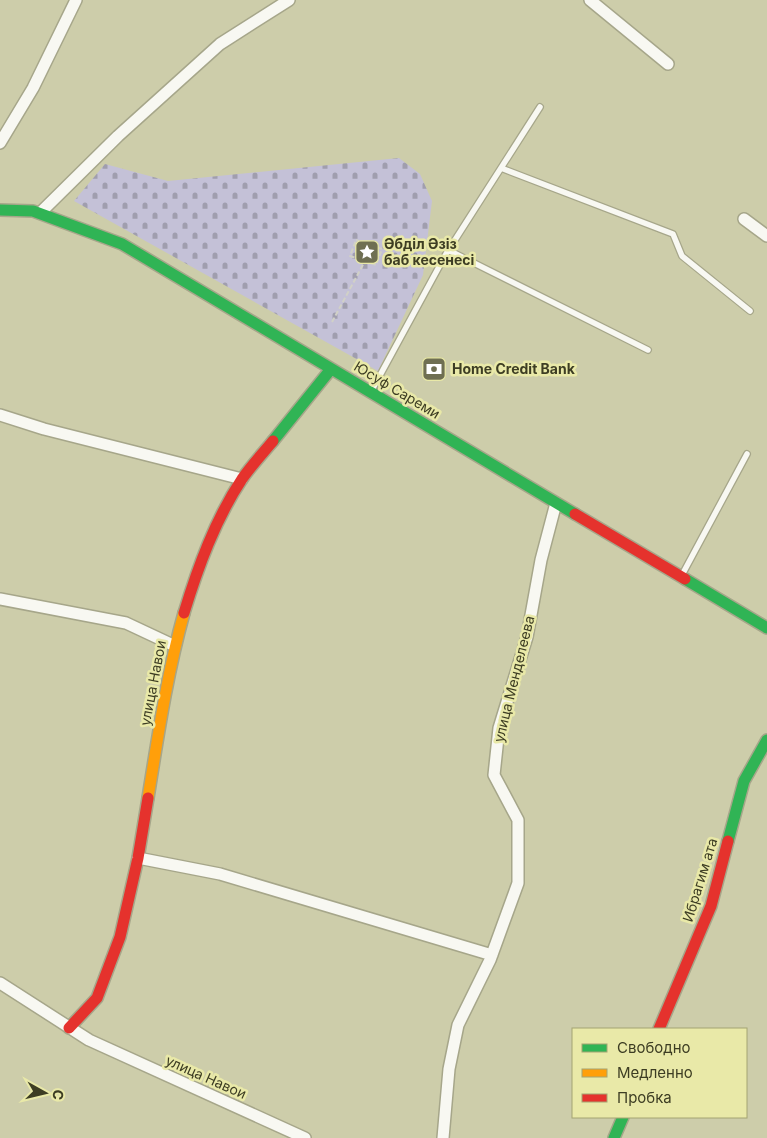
<svg xmlns="http://www.w3.org/2000/svg" width="767" height="1138" viewBox="0 0 767 1138" font-family="Inter,sans-serif">
  <style>
    .cemetery { fill: url(#cemetery-stones) }
    .lines { fill: none; stroke-linecap: round; stroke-linejoin: round }
    .lane-casing { stroke: #a6a68a; stroke-width: 8 }
    .street-casing { stroke: #a6a68a; stroke-width: 14 }
    .fast-casing { stroke: #a6a68a; stroke-width: 14 }
    .slow-casing { stroke: #a6a68a; stroke-width: 14 }
    .jam-casing { stroke: #a6a68a; stroke-width: 14 }
    .path { stroke: #d1d1c7; stroke-width: 2; stroke-dasharray: 5 2.5; stroke-linecap: butt }
    .lane { stroke: #f8f8f2; stroke-width: 5.5 }
    .street { stroke: #f8f8f2; stroke-width: 11 }
    .fast { stroke: #30b455; stroke-width: 11 }
    .slow { stroke: #ff9f0a; stroke-width: 11 }
    .jam { stroke: #e5322d; stroke-width: 11 }
    .labels { text-anchor: middle; stroke-width: 5; stroke-linejoin: round; paint-order: stroke }
    .poi-label { font-size: 14px; font-weight: bold; fill: #3d3d23; stroke: #e9e9a8; text-anchor: start }
    .street-label { font-size: 14px; fill: #3d3d23; stroke: #e9e9a8 }
  </style>
  <defs>
    <pattern id="cemetery-stones" width="16" height="16" patternUnits="userSpaceOnUse" patternTransform="scale(1.25)"><rect width="16" height="16" fill="#c4c1d7"/><path d="M2 7V4a2 2 0 0 1 4 0v3zM10 15v-3a2 2 0 0 1 4 0v3z" fill="#a09eae"/></pattern>
  </defs>
  <rect width="100%" height="100%" fill="#cdcdaa"/>
  <path class="cemetery" d="M 399,158 L 420,174 L 432,201 L 423,275 L 378,371 L 74,201 L 105,164 L 168,181 Z"/>
  <g class="lines">
    <g class="lane-casing">
      <path id="lane" d="M 501,168 L 673,234 L 682,256 L 750,311
        M 448,250 L 648,350
        M 372,390 L 446,254 L 540,107
        M 682,575 L 747,454"/>
    </g>
    <g class="street-casing">
      <path id="street" d="M 590,0 L 668,64
        M 0,143 L 33,88 L 76,0
        M 40,213 L 118,136 L 220,44 L 289,0
        M 744,219 L 767,236
        M 0,415 L 44,429 L 242,479
        M 0,599 L 126,623 L 175,646
        M 138,858 L 220,874 L 492,955
        M 0,983 L 89,1040 L 305,1138
        M 443,1138 L 449,1069 L 458,1025 L 490,960 L 518,883 L 518,820 L 494,775 L 499,728 L 527,637 L 541,560 L 556,503"/>
    </g>
    <g class="fast-casing">
      <path id="fast" d="M 0,210 L 33,211 L 122,244 L 575,514
        M 273,441 L 331,369
        M 685,579 L 767,628
        M 728,841 L 744,781 L 767,740
        M 614,1138 L 623,1117"/>
    </g>
    <g class="slow-casing">
      <path id="slow" d="M 148,798 C 158,736 167,674 184,613"/>
    </g>
    <g class="jam-casing">
      <path id="jam" d="M 575,514 L 685,579
        M 184,613 C 198,567 215,520 242,479 C 251,466 263,453 273,441
        M 69,1028 L 97,998 L 120,937 L 138,858 L 148,798
        M 659,1029 L 711,906 L 728,841"/>
    </g>
    <path class="path" d="M 356,240 L 382,249 L 376,265 L 350,256 Z
      M 332,322 L 365,261"/>
    <use href="#lane" class="lane"/>
    <use href="#street" class="street"/>
    <use href="#fast" class="fast"/>
    <use href="#slow" class="slow"/>
    <use href="#jam" class="jam"/>
  </g>
  <defs>
    <g id="sight-square" transform="scale(1.25)"><rect x="-9" y="-9" width="18" height="18" rx="4" fill="#6f6f52" stroke="#e9e9a8"/><path d="M0-6L1.8-2.2L6-1.7L2.9 1.2L3.7 5.4L0 3.3L-3.7 5.4L-2.9 1.2L-6-1.7L-1.8-2.2Z" fill="#fff"/></g>
    <g id="bank-square" transform="scale(1.25)"><rect x="-9" y="-9" width="18" height="18" rx="4" fill="#6f6f52" stroke="#e9e9a8"/><path d="M-6-4H6V4H-6ZM0-2.3a2.3 2.3 0 1 0 0 4.6a2.3 2.3 0 1 0 0-4.6Z" fill="#fff"/></g>
  </defs>
  <g fill-rule="evenodd">
    <use href="#sight-square" x="367" y="252"/>
    <use href="#bank-square" x="434" y="369"/>
  </g>
  <g class="labels">
    <g class="poi-label">
      <text x="384" y="249">Әбділ Әзіз<tspan x="384" dy="16">баб кесенесі</tspan></text>
      <text x="452" y="374">Home Credit Bank</text>
    </g>
    <g class="street-label">
      <text transform="translate(397 390) rotate(31)" y="5">Юсуф Сареми</text>
      <text transform="translate(514 679) rotate(-76)" y="5">улица Менделеева</text>
      <text transform="translate(153 683) rotate(-79)" y="5">улица Навои</text>
      <text transform="translate(700 880) rotate(-73)" y="5">Ибрагим ата</text>
      <text transform="translate(206 1077) rotate(24)" y="5">улица Навои</text>
    </g>
  </g>
  <rect x="572" y="1028" width="175" height="90" fill="#e9e9a8" stroke="#a4a473"/>
  <rect x="582" y="1044" width="25" height="8" fill="#30b455" stroke="#a4a473"/>
  <text x="617" y="1053" font-size="15" fill="#3d3d23">Свободно</text>
  <rect x="582" y="1069" width="25" height="8" fill="#ff9f0a" stroke="#a4a473"/>
  <text x="617" y="1078" font-size="15" fill="#3d3d23">Медленно</text>
  <rect x="582" y="1094" width="25" height="8" fill="#e5322d" stroke="#a4a473"/>
  <text x="617" y="1103" font-size="15" fill="#3d3d23">Пробка</text>
  <g transform="translate(45 1093) rotate(98)" stroke="#e9e9a8" stroke-width="4" paint-order="stroke">
  <path d="M0-4L9 19L0 12L-9 19Z" fill="#3d3d23"/>
  <text y="-8" font-size="14" font-weight="bold" text-anchor="middle" fill="#3d3d23">С</text>
  </g>
</svg>
